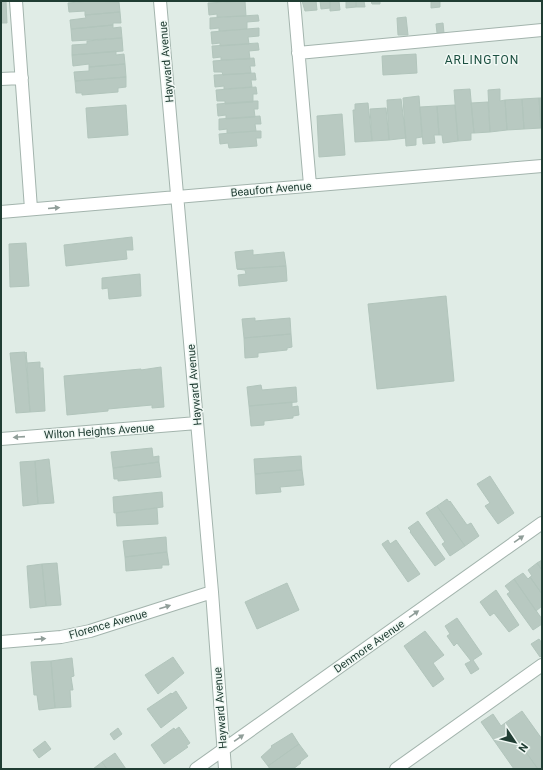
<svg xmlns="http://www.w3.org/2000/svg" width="543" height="770" viewBox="0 0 543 770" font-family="Roboto,sans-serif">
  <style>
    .building { fill: #b8c9c1; stroke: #b2c5bc }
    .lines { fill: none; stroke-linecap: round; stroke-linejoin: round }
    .minor-casing { stroke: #a3b4ad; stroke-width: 14 }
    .minor { stroke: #fff; stroke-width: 12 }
    .oneway { fill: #909e99 }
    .labels { text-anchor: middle; stroke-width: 3; stroke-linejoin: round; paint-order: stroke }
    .street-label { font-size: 11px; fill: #203d33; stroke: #f0f8f4 }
    .neighbourhood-label { font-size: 12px; letter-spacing: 1px; fill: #1b4f40; stroke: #f0f8f4 }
  </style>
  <rect width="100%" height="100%" fill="#e0ece6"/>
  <path class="building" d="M 1,1 L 6,1 L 7,23 L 1,23 Z
    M 90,1 L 119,2 L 120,12 L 85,15 L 85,11 L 69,12 L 68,3 Z
    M 245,1 L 246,16 L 217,17 L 217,14 L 209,15 L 208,3 Z
    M 302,1 L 316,1 L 317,10 L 305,11 Z
    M 320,1 L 330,1 L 330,8 L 321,9 Z
    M 330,1 L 339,1 L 340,10 L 330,11 Z
    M 346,1 L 356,1 L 356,7 L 346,8 Z
    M 356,1 L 364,1 L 365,7 L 356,7 Z
    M 371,1 L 380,1 L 380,4 L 372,4 Z
    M 431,1 L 440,1 L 440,7 L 431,8 Z
    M 120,12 L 121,23 L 113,23 L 113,25 L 71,29 L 70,20 L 86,18 L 85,15 Z
    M 258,15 L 259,21 L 247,22 L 247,29 L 219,31 L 219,28 L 210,29 L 210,18 Z
    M 406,17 L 408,35 L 398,35 L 397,18 Z
    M 443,23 L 444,33 L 437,33 L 436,24 Z
    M 113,25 L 113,28 L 121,27 L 122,38 L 72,41 L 71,29 Z
    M 259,28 L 259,36 L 248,37 L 249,44 L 220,46 L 220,43 L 212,44 L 211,32 Z
    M 122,38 L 123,51 L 72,55 L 72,45 L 87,44 L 87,41 Z
    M 258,43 L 259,50 L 249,51 L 250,59 L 221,60 L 221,57 L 213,58 L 212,46 Z
    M 116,51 L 116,55 L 124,54 L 125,64 L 89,67 L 89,64 L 73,66 L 72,55 Z
    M 416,54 L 417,73 L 383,75 L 382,56 Z
    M 254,58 L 255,66 L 250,66 L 251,73 L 223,75 L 222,72 L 214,72 L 213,61 Z
    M 125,64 L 126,77 L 75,81 L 74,72 L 89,71 L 89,67 Z
    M 255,73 L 256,80 L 251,80 L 252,87 L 224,89 L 224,86 L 215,87 L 214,75 Z
    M 126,77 L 126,87 L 118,88 L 118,92 L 82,95 L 82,93 L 76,93 L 75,81 Z
    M 256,87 L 257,94 L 253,94 L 253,102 L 225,104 L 225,101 L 217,101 L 216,90 Z
    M 470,89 L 474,133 L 471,133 L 471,140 L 458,141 L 454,90 Z
    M 500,89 L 500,101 L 505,100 L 507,130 L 490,132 L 488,90 Z
    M 419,96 L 422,137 L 416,138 L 416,145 L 406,146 L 403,98 Z
    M 539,98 L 541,128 L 524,129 L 522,99 Z
    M 539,98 L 542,98 L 542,128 L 541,128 Z
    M 401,99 L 406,138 L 389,140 L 387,100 Z
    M 522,99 L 524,129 L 507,130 L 505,100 Z
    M 255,101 L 258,101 L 258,109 L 254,109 L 255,117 L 226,119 L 226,115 L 218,116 L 217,104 Z
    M 488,102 L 490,132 L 474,133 L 471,103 Z
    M 368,103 L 372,141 L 355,142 L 353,110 L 355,110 L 355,104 Z
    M 126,105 L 128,135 L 88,138 L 86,108 Z
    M 455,105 L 458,141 L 443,143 L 442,135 L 439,135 L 437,106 Z
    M 437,106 L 439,135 L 434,135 L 435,143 L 423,144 L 420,107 Z
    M 386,108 L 389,140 L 372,141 L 370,109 Z
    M 342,114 L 345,155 L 319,157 L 317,116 Z
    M 260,116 L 261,124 L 255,124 L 256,131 L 227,133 L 227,129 L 219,130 L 219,119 Z
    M 256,131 L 261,131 L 261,138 L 256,138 L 257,146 L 229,148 L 228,143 L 220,144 L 219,134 Z
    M 132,237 L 133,250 L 126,250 L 127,259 L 66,266 L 64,245 Z
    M 26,243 L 29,286 L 10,287 L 9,244 Z
    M 253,250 L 253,255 L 284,252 L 286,266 L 237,269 L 235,252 Z
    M 286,266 L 287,281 L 239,286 L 238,275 L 246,274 L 245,270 L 237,269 Z
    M 140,274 L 141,296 L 109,299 L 108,288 L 102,289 L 102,278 Z
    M 446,296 L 454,381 L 377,389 L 368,304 Z
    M 255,318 L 255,321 L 290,318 L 291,334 L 244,338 L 242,319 Z
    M 291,334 L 292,347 L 287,348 L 287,350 L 258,353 L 258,357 L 245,358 L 244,338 Z
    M 25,352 L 30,412 L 16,413 L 10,353 Z
    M 26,352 L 27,363 L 40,362 L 40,368 L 43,368 L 45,411 L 30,412 Z
    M 161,367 L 164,407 L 152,408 L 152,405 L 108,409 L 108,411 L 67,415 L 64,376 L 141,369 L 141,370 Z
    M 261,385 L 262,390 L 296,387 L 297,402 L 249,406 L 247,387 Z
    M 292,402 L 292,407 L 298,406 L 299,415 L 293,416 L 293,418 L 264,421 L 264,425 L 251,426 L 249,406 Z
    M 152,448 L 153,457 L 159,456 L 159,462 L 113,468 L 111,452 Z
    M 301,456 L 302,470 L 255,474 L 254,459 Z
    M 49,459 L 54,503 L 38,504 L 35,461 Z
    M 35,461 L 38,504 L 23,506 L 20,462 Z
    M 159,462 L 161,477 L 118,481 L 118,479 L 114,479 L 113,468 Z
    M 302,470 L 304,485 L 280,487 L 281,492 L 256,494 L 255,474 Z
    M 490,476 L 514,513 L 498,524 L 485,506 L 490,503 L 477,484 Z
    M 162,492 L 163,507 L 114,513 L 113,497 Z
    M 447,499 L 449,502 L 450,501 L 467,525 L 471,523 L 479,536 L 465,546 L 437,506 Z
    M 437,506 L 465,546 L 450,556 L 442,544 L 445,542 L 426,513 Z
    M 157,508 L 158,524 L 117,526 L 116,513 Z
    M 418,521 L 445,559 L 435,566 L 410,532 L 411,531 L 408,528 Z
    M 166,537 L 167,552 L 125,557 L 123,541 Z
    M 388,540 L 390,544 L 396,540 L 420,574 L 408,582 L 383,546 L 382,544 Z
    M 167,552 L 169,565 L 162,565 L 162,568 L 126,571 L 125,557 Z
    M 542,560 L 542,570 L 537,563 Z
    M 57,563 L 61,605 L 46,606 L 42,564 Z
    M 537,563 L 542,570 L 542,594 L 530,577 L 532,576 L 528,570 Z
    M 42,564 L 46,606 L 30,608 L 27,566 Z
    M 523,573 L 528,579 L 530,577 L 542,594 L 542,606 L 536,611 L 514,579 Z
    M 514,579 L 542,619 L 542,624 L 533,630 L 507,594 L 510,592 L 505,586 Z
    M 287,583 L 299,610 L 257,629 L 245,602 Z
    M 496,590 L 519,625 L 509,632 L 494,613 L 490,616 L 480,602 Z
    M 457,618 L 482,654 L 473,660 L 479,669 L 471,674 L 465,664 L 471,661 L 457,643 L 454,646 L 447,636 L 450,634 L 445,626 Z
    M 425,631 L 444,655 L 433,663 L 444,679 L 433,687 L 404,646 Z
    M 539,639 L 542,643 L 542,655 L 540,657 L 531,644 Z
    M 173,657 L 184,673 L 158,694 L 145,675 Z
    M 72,658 L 74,676 L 71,677 L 73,690 L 70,690 L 71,707 L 55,708 L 51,661 Z
    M 51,661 L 55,708 L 39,710 L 37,695 L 34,695 L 31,662 Z
    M 176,691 L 187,708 L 161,728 L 147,709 L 171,693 L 172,694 Z
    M 522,711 L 542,739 L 542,769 L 538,769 L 505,723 Z
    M 493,714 L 501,726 L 505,723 L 538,769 L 514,769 L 481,722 Z
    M 179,727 L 190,743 L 186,746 L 188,747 L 164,764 L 151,745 L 174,728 L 175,730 Z
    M 118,728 L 122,734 L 114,740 L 110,734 Z
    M 292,733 L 299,744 L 268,766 L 261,757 L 272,747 L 271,746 Z
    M 45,741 L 51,749 L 39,758 L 33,750 Z
    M 299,744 L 308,756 L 300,762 L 301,763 L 293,769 L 270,769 L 268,766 Z
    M 115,753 L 126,769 L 107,769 L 102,762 Z
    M 102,762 L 107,769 L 93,769 Z"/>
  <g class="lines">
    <g class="minor-casing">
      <path id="minor" d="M 16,1 L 31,209
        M 160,1 L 212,592 L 225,769
        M 294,1 L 310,185
        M 298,53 L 542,30
        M 1,79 L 22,78
        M 1,212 L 542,166
        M 1,439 L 197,423
        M 1,642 L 61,637 L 90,631 L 212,592
        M 196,769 L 542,523
        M 396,769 L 542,665"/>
    </g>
    <use href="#minor" class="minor"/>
  </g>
  <defs><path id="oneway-solid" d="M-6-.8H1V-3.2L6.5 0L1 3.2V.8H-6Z"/></defs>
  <g class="oneway">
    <use href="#oneway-solid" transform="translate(54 208) rotate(-5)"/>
    <use href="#oneway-solid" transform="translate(19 437) rotate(176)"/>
    <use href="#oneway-solid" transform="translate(519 539) rotate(-35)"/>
    <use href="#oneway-solid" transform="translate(165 607) rotate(-18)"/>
    <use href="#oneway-solid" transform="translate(414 614) rotate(-35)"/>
    <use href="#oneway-solid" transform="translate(40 639) rotate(-5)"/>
    <use href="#oneway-solid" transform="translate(239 738) rotate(-35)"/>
  </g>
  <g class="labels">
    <g class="street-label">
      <text transform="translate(166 62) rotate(-95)" y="4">Hayward Avenue</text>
      <text transform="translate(271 189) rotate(-5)" y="4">Beaufort Avenue</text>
      <text transform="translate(194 385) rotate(-95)" y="4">Hayward Avenue</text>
      <text transform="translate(99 431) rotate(-4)" y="4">Wilton Heights Avenue</text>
      <text transform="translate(108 624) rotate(-16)" y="4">Florence Avenue</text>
      <text transform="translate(369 646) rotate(-35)" y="4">Denmore Avenue</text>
      <text transform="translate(220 708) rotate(-94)" y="4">Hayward Avenue</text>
    </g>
    <g class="neighbourhood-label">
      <text x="482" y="64">ARLINGTON</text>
    </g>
  </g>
  <rect width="543" height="770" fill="none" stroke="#203d33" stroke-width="4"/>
  <g transform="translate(515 742) rotate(125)" stroke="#f0f8f4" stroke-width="3" paint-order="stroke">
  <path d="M0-3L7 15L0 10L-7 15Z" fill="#203d33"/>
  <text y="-6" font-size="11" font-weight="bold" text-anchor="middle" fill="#203d33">N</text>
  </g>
</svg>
